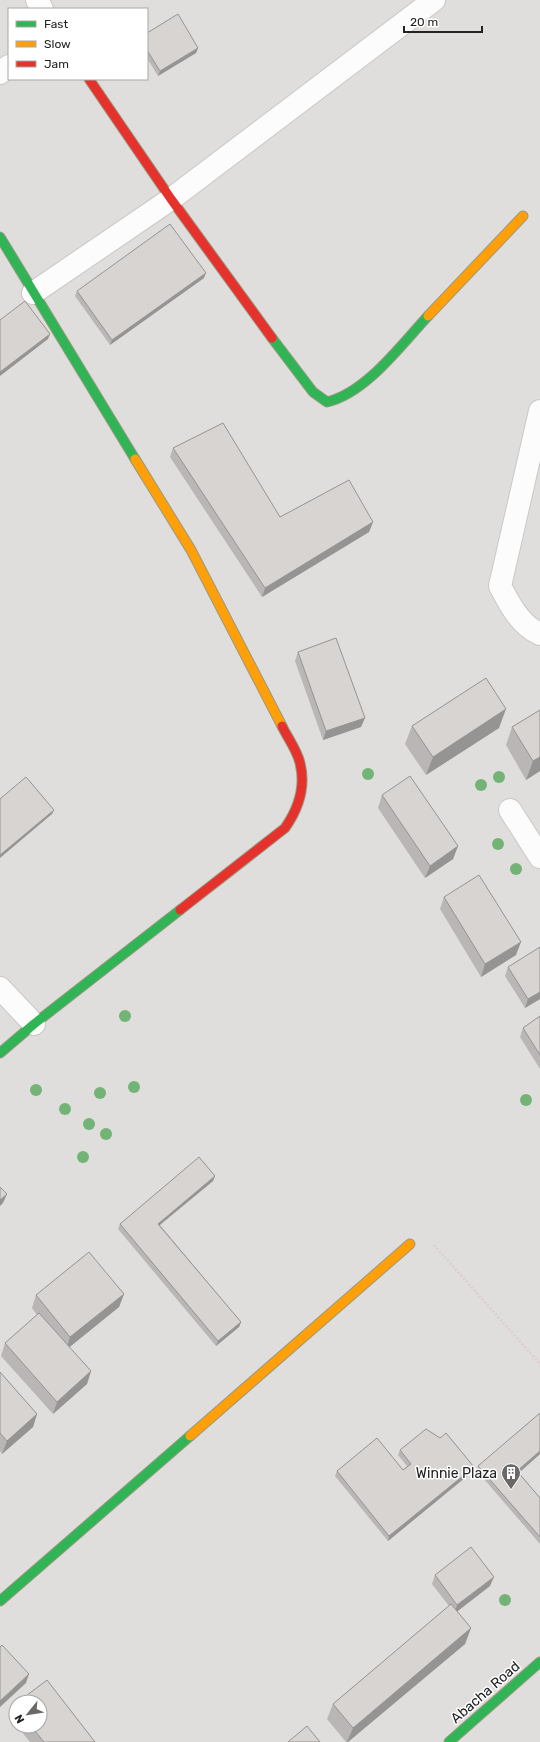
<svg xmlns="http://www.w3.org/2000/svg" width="540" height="1742" viewBox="0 0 540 1742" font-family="Rubik,sans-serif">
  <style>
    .residential { fill: #dfdedc; fill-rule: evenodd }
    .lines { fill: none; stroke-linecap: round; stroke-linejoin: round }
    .street-casing { stroke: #c9c8c7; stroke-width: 24 }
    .fast-casing { stroke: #999a82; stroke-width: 11 }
    .slow-casing { stroke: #999a82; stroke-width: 11 }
    .jam-casing { stroke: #999a82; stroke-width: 11 }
    .path { stroke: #dccecd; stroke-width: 2.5; stroke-dasharray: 2 2; stroke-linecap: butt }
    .street { stroke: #fdfcfc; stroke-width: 22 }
    .fast { stroke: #30b455; stroke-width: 9 }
    .slow { stroke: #ff9f0a; stroke-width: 9 }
    .jam { stroke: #e5322d; stroke-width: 9 }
    .tree { fill: #73b476 }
    .wall { fill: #b9b6b5 }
    .shaded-wall { fill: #969493 }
    .building { fill: #d7d4d2; stroke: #969493 }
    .labels { text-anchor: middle; stroke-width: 3; stroke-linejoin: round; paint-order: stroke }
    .poi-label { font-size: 14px; fill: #222; stroke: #fff; text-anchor: end }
    .street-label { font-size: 14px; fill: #222; stroke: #fff }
  </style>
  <rect width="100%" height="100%" fill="#f0eeeb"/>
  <path class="residential" d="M 0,0 L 540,0 L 540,1742 L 0,1742 ZM 9,9 L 147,9 L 147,79 L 9,79 ZM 16,1702 L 40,1702 L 40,1726 L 16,1726 Z"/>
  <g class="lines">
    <g class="street-casing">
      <path id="street" d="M 37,0 L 42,9
        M 0,73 L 9,66
        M 33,293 L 171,199 L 434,0
        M 540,411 L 500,586 C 510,605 520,625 540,634
        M 510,810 L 540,857
        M 0,988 L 34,1024"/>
    </g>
    <g class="fast-casing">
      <path id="fast" d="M 0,237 L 135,459
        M 272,338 L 313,392 L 327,402 C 366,393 401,345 428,316
        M 0,1053 L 34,1024 L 180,910
        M 0,1601 L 190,1436
        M 449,1742 L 540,1662"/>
    </g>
    <g class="slow-casing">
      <path id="slow" d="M 428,316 L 523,216
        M 135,459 L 191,550 L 282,726
        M 190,1436 L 410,1244"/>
    </g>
    <g class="jam-casing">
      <path id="jam" d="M 89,79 L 171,199 L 272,338
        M 180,910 L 285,828 C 299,808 306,787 300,763 C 297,750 287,737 282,726"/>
    </g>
    <path class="path" d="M 434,1245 L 540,1364"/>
    <use href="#street" class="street"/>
    <use href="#fast" class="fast"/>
    <use href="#slow" class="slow"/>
    <use href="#jam" class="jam"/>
  </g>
  <g class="tree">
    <circle cx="368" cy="774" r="6"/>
    <circle cx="499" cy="777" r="6"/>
    <circle cx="481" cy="785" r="6"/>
    <circle cx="498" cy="844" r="6"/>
    <circle cx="516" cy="869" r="6"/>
    <circle cx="125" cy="1016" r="6"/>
    <circle cx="134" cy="1087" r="6"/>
    <circle cx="36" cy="1090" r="6"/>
    <circle cx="100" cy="1093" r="6"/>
    <circle cx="526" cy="1100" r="6"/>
    <circle cx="65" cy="1109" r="6"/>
    <circle cx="89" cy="1124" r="6"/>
    <circle cx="106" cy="1134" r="6"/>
    <circle cx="83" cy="1157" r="6"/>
    <circle cx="505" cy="1600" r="6"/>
  </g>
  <path class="wall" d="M 147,33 L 198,48 L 196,53 L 158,76 L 147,58 Z
    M 204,278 L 110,345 L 75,296 L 77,291 Z
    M 173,448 L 280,517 L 373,522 L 369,532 L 262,597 L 170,457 Z
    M 298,652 L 361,727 L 323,740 L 295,661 Z
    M 540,710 L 540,771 L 526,780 L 506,745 L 512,727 Z
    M 412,726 L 499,728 L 426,775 L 405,744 Z
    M 382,795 L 458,846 L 453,859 L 425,878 L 378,808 Z
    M 444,897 L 516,955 L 481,977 L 440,909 Z
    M 508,967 L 540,999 L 525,1008 L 505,976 Z
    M 540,1016 L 540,1069 L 520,1037 L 523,1028 Z
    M 215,1176 L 213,1181 L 160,1225 L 241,1322 L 239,1327 L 216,1346 L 118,1229 L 120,1224 Z
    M 124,1294 L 119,1307 L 69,1347 L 91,1371 L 87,1384 L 53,1414 L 1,1356 L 5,1343 L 37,1315 L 32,1308 L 36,1295 Z
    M 0,1372 L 37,1414 L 33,1427 L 2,1454 L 0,1451 Z
    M 540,1413 L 540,1454 L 519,1473 L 540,1498 L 540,1544 L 477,1471 L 478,1466 Z
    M 400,1450 L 472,1472 L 388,1541 L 335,1476 L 337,1471 L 403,1470 L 407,1466 L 398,1455 Z
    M 435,1575 L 490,1586 L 457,1611 L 471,1628 L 465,1644 L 348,1742 L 346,1742 L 327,1719 L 333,1704 L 449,1606 L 432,1584 Z
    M 16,1703 L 16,1725 L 10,1717 L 15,1704 Z
    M 17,1726 L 40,1726 L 95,1742 L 30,1742 Z"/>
  <path class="shaded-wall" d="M 198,48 L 196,53 L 158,76 L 160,71 Z
    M 206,273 L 204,278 L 110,345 L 112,340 Z
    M 50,334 L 48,339 L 0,376 L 0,372 Z
    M 373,522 L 369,532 L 262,597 L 265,588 Z
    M 506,709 L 499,728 L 426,775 L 433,757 Z
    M 365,718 L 361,727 L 323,740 L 326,731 Z
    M 540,757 L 540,771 L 526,780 L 533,761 Z
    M 54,810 L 52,814 L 0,858 L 0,855 Z
    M 458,846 L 453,859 L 425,878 L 430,866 Z
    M 521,942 L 516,955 L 481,977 L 485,964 Z
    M 540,992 L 540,999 L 525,1008 L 528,999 Z
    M 215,1176 L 213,1181 L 156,1228 L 158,1224 Z
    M 7,1194 L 3,1203 L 0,1206 L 0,1200 Z
    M 124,1294 L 119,1307 L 66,1350 L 70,1337 Z
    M 241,1322 L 239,1327 L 216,1346 L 218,1341 Z
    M 91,1371 L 87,1384 L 53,1414 L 57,1402 Z
    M 37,1414 L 33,1427 L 2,1454 L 7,1441 Z
    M 540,1451 L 540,1454 L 515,1476 L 517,1471 Z
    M 474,1467 L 472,1472 L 388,1541 L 389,1536 Z
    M 494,1577 L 490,1586 L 454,1614 L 457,1605 Z
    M 471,1628 L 465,1644 L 348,1742 L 347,1742 L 353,1728 Z
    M 29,1674 L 26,1683 L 0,1707 L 0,1701 Z"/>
  <path class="building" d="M 178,14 L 198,48 L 160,71 L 147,50 L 147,33 Z
    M 170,224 L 206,273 L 112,340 L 77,291 Z
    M 25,301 L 50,334 L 0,372 L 0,320 Z
    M 223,423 L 280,517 L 349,480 L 373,522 L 265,588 L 173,448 Z
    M 336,638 L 365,718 L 326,731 L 298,652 Z
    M 486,678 L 506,709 L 433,757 L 412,726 Z
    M 540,710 L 540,757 L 533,761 L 512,727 Z
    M 410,776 L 458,846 L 430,866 L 382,795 Z
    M 26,777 L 54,810 L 0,855 L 0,799 Z
    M 479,875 L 521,942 L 485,964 L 444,897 Z
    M 540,947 L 540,992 L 528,999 L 508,967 Z
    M 540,1016 L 540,1055 L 523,1028 Z
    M 199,1157 L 215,1176 L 158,1224 L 241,1322 L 218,1341 L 120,1224 Z
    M 0,1187 L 7,1194 L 0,1200 Z
    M 89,1252 L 124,1294 L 70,1337 L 36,1295 Z
    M 39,1313 L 91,1371 L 57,1402 L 5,1343 Z
    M 0,1372 L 37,1414 L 7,1441 L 0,1433 Z
    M 540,1413 L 540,1451 L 517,1471 L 540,1498 L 540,1537 L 478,1466 Z
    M 426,1429 L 440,1438 L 446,1433 L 474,1467 L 389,1536 L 337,1471 L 377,1438 L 403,1470 L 411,1464 L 400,1450 Z
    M 471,1547 L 494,1577 L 457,1605 L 435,1575 Z
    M 451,1604 L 471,1628 L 353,1728 L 333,1704 Z
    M 2,1645 L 29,1674 L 0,1701 L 0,1647 Z
    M 47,1680 L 95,1742 L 44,1742 L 31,1726 L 40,1726 L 40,1702 L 18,1702 Z
    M 307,1726 L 320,1742 L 288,1742 Z"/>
  <defs>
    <g id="building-pin" transform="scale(1)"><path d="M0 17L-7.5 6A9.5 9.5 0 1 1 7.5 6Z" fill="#6a6968" stroke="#fff"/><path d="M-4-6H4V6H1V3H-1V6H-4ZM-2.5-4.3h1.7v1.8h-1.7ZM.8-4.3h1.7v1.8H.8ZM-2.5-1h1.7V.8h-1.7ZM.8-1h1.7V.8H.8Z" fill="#fff"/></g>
  </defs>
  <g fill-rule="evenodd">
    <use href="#building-pin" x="511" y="1473"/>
  </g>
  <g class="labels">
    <g class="poi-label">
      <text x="497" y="1478">Winnie Plaza</text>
    </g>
    <g class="street-label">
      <text transform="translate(485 1692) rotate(-41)" y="5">Abacha Road</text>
    </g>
  </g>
  <rect x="8" y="8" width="140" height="72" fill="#ffffff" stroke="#a7a7a7"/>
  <rect x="16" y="21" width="20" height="6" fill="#30b455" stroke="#a7a7a7"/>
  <text x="44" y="28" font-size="12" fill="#222222">Fast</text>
  <rect x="16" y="41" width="20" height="6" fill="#ff9f0a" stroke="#a7a7a7"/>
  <text x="44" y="48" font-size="12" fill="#222222">Slow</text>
  <rect x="16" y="61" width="20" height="6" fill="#e5322d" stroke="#a7a7a7"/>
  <text x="44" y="68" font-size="12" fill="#222222">Jam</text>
  <g transform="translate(28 1714) rotate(240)"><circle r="19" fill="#ffffff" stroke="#a7a7a7"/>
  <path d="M0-3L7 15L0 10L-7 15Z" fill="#6a6968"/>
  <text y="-6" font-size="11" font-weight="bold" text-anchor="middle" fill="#222222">N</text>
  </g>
  <path d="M404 26v6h78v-6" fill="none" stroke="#222222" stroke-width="2"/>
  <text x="410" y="26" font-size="12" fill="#222222" stroke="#ffffff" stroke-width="3" paint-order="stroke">20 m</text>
</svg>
